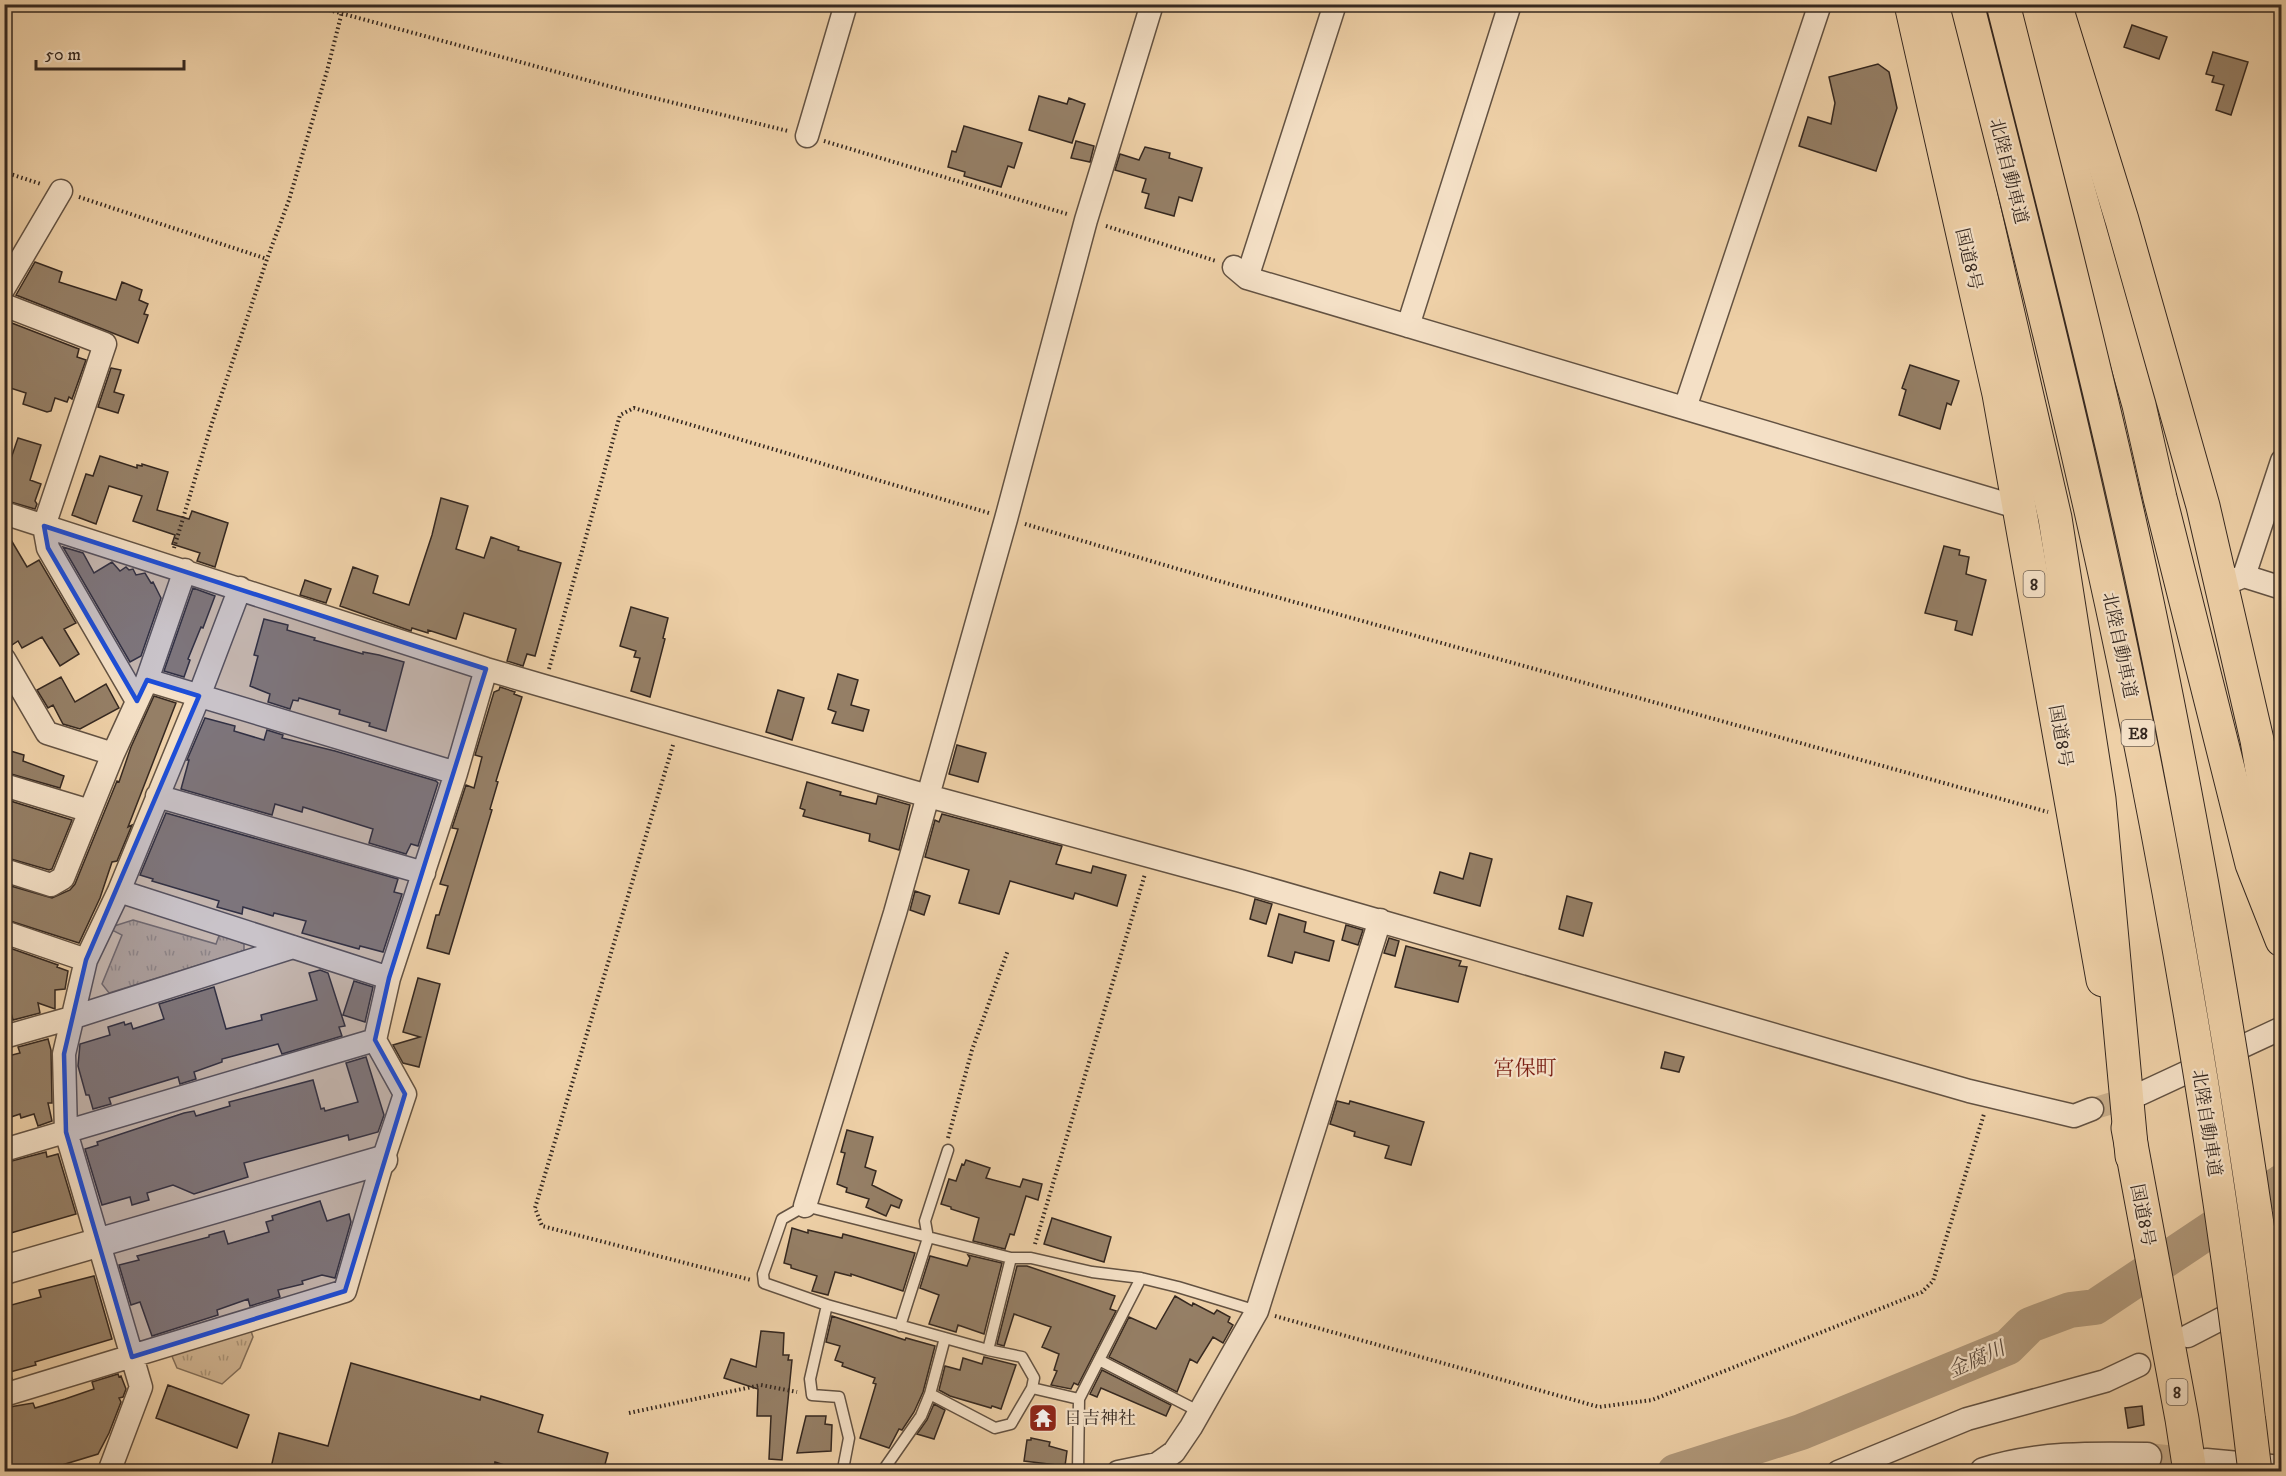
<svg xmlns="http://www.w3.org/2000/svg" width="2286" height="1476" viewBox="0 0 2286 1476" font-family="'IM FELL DW Pica','Noto Serif JP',serif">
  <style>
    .grass { fill: url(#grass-tufts); stroke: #826e58; stroke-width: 1.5 }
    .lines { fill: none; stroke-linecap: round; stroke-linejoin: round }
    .river { stroke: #af9779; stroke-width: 36 }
    .building { fill: #957f66; stroke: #352820; stroke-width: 1.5 }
    .minor-tunnel { stroke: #c9ae8c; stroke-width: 22; stroke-dasharray: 22 11; stroke-linecap: butt }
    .tertiary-tunnel { stroke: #c9ae8c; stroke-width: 28; stroke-dasharray: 28 14; stroke-linecap: butt }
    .service-casing { stroke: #635242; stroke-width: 13 }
    .minor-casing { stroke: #635242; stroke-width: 25 }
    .tertiary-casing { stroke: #635242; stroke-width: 31 }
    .trunk-casing { stroke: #352820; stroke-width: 35 }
    .motorway-casing { stroke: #352820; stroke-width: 35 }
    .path { stroke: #352820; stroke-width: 4; stroke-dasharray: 1.5 3; stroke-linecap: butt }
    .service { stroke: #f4e0c6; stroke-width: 10 }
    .minor { stroke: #f4e0c6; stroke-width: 22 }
    .tertiary { stroke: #f4e0c6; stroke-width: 28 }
    .trunk { stroke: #eed0a7; stroke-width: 33 }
    .motorway { stroke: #eed0a7; stroke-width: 33 }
    .motorway-bridge-casing { stroke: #352820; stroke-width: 35; stroke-linecap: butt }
    .motorway-bridge { stroke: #eed0a7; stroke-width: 33 }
    .marked { fill: #1d4ed8; fill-opacity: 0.2; stroke: #1d4ed8; stroke-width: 4.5; stroke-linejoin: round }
    .labels { text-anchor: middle; stroke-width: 4.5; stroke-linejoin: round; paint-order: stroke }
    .shield { fill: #f4e0c6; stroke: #6e5f52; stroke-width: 1.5 }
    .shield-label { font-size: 16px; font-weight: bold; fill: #352820 }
    .street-label { font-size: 18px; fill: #352820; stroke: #f4e0c6 }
    .poi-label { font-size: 18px; fill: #352820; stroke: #f4e0c6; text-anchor: start }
    .water-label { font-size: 20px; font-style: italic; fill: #5a493b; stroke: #f4e0c6 }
    .quarter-label { font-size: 21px; fill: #7a1f14; stroke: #f4e0c6 }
  </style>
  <defs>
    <pattern id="grass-tufts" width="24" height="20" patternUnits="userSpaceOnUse" patternTransform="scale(1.5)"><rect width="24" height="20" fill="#cfb390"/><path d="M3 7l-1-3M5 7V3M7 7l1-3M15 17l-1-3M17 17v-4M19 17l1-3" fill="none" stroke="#a99275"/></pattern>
  </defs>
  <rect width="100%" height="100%" fill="#eed0a7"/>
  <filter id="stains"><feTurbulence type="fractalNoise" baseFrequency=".00333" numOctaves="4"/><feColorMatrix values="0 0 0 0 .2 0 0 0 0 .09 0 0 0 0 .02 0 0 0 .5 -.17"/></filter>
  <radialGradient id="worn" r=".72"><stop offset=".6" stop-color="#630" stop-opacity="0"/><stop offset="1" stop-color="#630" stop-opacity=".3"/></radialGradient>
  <path class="grass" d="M 133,920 L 216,944 L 220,933 L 244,944 L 244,951 L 109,993 L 102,984 L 122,935 L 108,928 Z
    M 251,1331 L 253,1337 L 240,1368 L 222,1384 L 177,1368 L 171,1354 Z"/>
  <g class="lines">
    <path class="river" d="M 1675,1472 L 1801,1432 L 2008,1347 L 2030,1325 L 2070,1310 L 2095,1307 L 2282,1182"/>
  </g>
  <path class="building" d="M 2132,25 L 2167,37 L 2159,59 L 2124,47 Z
    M 2213,52 L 2248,62 L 2231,115 L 2216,110 L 2224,85 L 2212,82 L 2214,76 L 2206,74 Z
    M 1878,64 L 1889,72 L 1897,108 L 1876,171 L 1799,146 L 1808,117 L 1831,124 L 1835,103 L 1829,77 Z
    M 1039,96 L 1067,104 L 1069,98 L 1085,104 L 1072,143 L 1029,130 Z
    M 964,126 L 1022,143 L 1014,168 L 1008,166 L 1001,187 L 964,176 L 965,172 L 948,167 L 952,151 L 956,152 Z
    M 1076,141 L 1094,146 L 1090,162 L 1071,158 Z
    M 1145,147 L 1170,153 L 1169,158 L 1202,168 L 1192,201 L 1179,197 L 1174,216 L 1145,208 L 1149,194 L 1142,192 L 1146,179 L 1115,170 L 1120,154 L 1139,160 Z
    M 35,262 L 62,272 L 59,282 L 116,300 L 122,282 L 142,290 L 139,300 L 148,304 L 144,314 L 148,315 L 138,343 L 16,295 Z
    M 4,320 L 79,349 L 77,357 L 86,360 L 72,399 L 69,397 L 67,402 L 55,398 L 51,411 L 47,412 L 23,404 L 26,393 L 4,386 L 4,367 L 10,351 L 4,349 Z
    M 1910,365 L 1959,381 L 1951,405 L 1947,403 L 1940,429 L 1899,415 L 1906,390 L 1902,388 Z
    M 111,368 L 121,370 L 114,392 L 124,395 L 118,413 L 98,407 Z
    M 18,438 L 41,445 L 30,480 L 41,484 L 35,501 L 37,504 L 35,509 L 4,500 L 4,479 Z
    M 100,456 L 137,468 L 137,465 L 142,466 L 142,464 L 168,472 L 157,510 L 189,519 L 192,511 L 228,523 L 215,567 L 197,561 L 200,553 L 172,544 L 175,535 L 133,521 L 142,496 L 109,486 L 96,524 L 72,515 L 86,474 L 93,476 Z
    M 441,498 L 468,506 L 456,549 L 484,558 L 491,537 L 519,547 L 518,550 L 561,563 L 535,656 L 527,654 L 523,666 L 507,661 L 516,629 L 464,613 L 456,639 L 428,630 L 428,633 L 412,628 L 411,631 L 340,606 L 353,567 L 378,576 L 373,593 L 409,605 L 432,535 Z
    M 4,528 L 27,567 L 39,560 L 76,623 L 64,629 L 79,654 L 60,666 L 42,637 L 22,648 L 18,641 L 9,647 L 4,646 Z
    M 1944,546 L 1960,550 L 1959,555 L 1969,557 L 1966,574 L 1986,580 L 1972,635 L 1955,630 L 1957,621 L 1925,613 Z
    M 63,547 L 83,553 L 94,573 L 112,562 L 120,571 L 126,567 L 129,570 L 133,569 L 136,575 L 145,573 L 151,583 L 153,582 L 161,598 L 141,656 L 130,662 Z
    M 305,580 L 331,589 L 326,603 L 300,595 Z
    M 193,588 L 215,596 L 203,628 L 201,627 L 188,659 L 190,660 L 184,677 L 164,671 Z
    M 631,607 L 668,618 L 663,638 L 665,639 L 650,697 L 631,691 L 640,658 L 634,657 L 636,651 L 620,646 Z
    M 264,619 L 288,625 L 287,630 L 315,638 L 314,640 L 363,654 L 363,652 L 379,655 L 404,662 L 386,731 L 369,726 L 370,723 L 339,714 L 340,710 L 299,698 L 298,701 L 293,700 L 290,709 L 268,702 L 270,694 L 250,686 L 258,656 L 254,655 Z
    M 838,674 L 858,680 L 851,705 L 869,710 L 863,731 L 832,723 L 836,712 L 828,709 Z
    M 61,677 L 75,702 L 106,684 L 119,708 L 80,729 L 63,724 L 53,705 L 48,708 L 37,690 Z
    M 500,687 L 515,692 L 514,694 L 522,697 L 496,781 L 498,782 L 490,809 L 492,810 L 449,954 L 427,948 L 436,915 L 439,915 L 448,886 L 440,884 L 458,829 L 452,828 L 466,785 L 474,788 L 482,757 L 475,755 L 494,692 L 499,690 Z
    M 778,690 L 804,698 L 792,740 L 766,732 Z
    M 154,696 L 176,703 L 128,827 L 132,825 L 117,861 L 112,862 L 100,898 L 79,943 L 4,919 L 4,884 L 52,898 L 70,890 L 75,884 L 117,781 L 119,782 L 131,747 Z
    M 205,718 L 235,726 L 234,731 L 264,740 L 267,730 L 283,735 L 282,738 L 335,751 L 436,781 L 438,783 L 418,846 L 411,844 L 406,854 L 369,843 L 373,829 L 303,807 L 302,812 L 275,804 L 272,815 L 181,789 L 189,760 L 187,760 Z
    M 957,745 L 986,753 L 978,782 L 949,774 Z
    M 4,749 L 24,755 L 23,761 L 64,776 L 60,788 L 4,772 Z
    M 807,782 L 841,792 L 840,795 L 876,804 L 878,796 L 910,805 L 899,850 L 869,841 L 870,834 L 803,816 L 805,810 L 800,808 Z
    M 4,799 L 72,820 L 52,869 L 49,870 L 4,857 Z
    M 166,813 L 398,879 L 394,892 L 402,894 L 383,952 L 360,946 L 359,949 L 302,933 L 306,921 L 274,913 L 273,916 L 243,907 L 242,914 L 217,907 L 219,901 L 152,881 L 153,879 L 140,875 Z
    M 942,814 L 1062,846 L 1056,864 L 1091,873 L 1093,866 L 1126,875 L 1117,906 L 1075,893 L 1073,899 L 1010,881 L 999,914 L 959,903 L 969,870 L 925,857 L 935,820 L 939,822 Z
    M 1470,853 L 1492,859 L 1480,906 L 1434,893 L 1440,872 L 1463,879 Z
    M 915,891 L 930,896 L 924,915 L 910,910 Z
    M 1567,896 L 1592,903 L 1583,936 L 1559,929 Z
    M 1255,899 L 1272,904 L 1266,924 L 1250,919 Z
    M 1279,914 L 1306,922 L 1304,932 L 1334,941 L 1329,961 L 1295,952 L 1292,963 L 1268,956 Z
    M 1346,925 L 1363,930 L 1358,945 L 1342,940 Z
    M 1389,938 L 1399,941 L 1395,956 L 1384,953 Z
    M 4,946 L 58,965 L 57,967 L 68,971 L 65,989 L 55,990 L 55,1009 L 38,1003 L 40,1013 L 13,1020 L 10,1009 L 4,1010 Z
    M 1406,946 L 1461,961 L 1459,966 L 1467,967 L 1458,1002 L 1395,987 Z
    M 320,970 L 328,973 L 345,1026 L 339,1027 L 342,1036 L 282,1054 L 278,1044 L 222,1059 L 222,1062 L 194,1072 L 196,1079 L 180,1084 L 178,1077 L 109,1098 L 111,1104 L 93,1109 L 89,1095 L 86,1095 L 78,1066 L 80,1044 L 110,1035 L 108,1027 L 124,1022 L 125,1025 L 131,1023 L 133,1029 L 164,1019 L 159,1004 L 214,987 L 226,1029 L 262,1020 L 261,1015 L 317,1000 L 309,973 Z
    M 418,978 L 440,984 L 419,1067 L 403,1063 L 393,1045 L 420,1037 L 403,1032 Z
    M 354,981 L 373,987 L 365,1022 L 343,1015 Z
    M 48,1039 L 51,1050 L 52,1103 L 48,1103 L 52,1121 L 38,1126 L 34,1114 L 21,1118 L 20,1114 L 8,1118 L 4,1107 L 4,1057 L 20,1053 L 18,1047 Z
    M 1665,1052 L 1684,1057 L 1679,1072 L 1661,1068 Z
    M 366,1057 L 384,1115 L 378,1132 L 349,1140 L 348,1135 L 244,1163 L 248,1177 L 194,1194 L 173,1185 L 147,1193 L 149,1200 L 132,1205 L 130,1197 L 102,1205 L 85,1149 L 98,1145 L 97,1142 L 184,1113 L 194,1111 L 196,1116 L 230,1106 L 229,1102 L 313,1080 L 321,1109 L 324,1108 L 325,1111 L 358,1102 L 346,1063 Z
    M 1337,1101 L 1349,1104 L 1350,1101 L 1424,1122 L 1411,1165 L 1385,1158 L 1389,1146 L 1354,1136 L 1355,1132 L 1330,1124 Z
    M 847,1130 L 873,1137 L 865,1167 L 876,1171 L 872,1185 L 902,1200 L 899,1208 L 891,1205 L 886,1216 L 866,1207 L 869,1199 L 846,1192 L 847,1188 L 837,1184 L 845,1153 L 841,1152 Z
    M 46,1152 L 47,1157 L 58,1154 L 76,1214 L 4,1235 L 4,1163 Z
    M 966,1160 L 990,1168 L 986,1178 L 1020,1187 L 1023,1179 L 1042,1184 L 1038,1200 L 1026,1196 L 1014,1235 L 1010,1234 L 1005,1249 L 973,1241 L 979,1218 L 951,1209 L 951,1207 L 941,1204 L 949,1179 L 956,1181 L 962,1164 L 964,1165 Z
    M 320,1201 L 327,1221 L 349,1214 L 351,1222 L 335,1278 L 322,1275 L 302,1281 L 303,1284 L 278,1290 L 280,1297 L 250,1306 L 248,1299 L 217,1310 L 218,1315 L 152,1336 L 140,1302 L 131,1305 L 119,1265 L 139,1260 L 137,1256 L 209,1237 L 209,1235 L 224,1231 L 228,1244 L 269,1232 L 266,1222 L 273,1220 L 272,1216 Z
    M 1052,1218 L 1111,1237 L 1104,1262 L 1044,1244 Z
    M 792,1228 L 808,1233 L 808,1230 L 842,1238 L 843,1234 L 915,1253 L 903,1291 L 851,1274 L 851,1276 L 835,1272 L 828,1295 L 812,1291 L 817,1276 L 791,1268 L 791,1265 L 784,1263 Z
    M 968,1255 L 1002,1263 L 984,1334 L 958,1325 L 956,1332 L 929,1324 L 939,1295 L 920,1288 L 930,1256 L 967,1266 L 970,1258 Z
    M 1017,1266 L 1027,1266 L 1115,1296 L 1110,1309 L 1116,1311 L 1078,1385 L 1074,1383 L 1071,1389 L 1051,1385 L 1057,1371 L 1054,1370 L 1059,1354 L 1042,1347 L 1051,1327 L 1014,1314 L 1004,1346 L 997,1344 Z
    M 94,1276 L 112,1339 L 35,1362 L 36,1365 L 10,1372 L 12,1379 L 4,1381 L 4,1307 L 41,1297 L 39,1290 Z
    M 1175,1296 L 1192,1306 L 1193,1303 L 1214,1314 L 1217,1310 L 1230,1317 L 1228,1322 L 1233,1325 L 1223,1343 L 1213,1337 L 1197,1363 L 1190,1359 L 1177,1392 L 1109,1357 L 1129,1317 L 1156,1329 Z
    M 832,1316 L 905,1340 L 906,1338 L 935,1346 L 923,1392 L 914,1412 L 902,1430 L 899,1429 L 889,1448 L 860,1438 L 876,1384 L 873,1383 L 875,1378 L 842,1366 L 843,1363 L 835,1360 L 840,1346 L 826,1342 Z
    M 761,1331 L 784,1333 L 783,1355 L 789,1355 L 788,1360 L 792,1360 L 782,1460 L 769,1459 L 771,1416 L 757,1416 L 758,1389 L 724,1378 L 731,1359 L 756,1367 Z
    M 984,1357 L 1016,1365 L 1001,1409 L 992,1406 L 991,1408 L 950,1396 L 939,1390 L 945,1366 L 960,1370 L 963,1358 L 982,1364 Z
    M 351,1363 L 480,1400 L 481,1396 L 543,1415 L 538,1432 L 608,1453 L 603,1472 L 527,1472 L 495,1462 L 493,1472 L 270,1472 L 279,1433 L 328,1446 Z
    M 1102,1370 L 1171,1405 L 1166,1416 L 1101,1388 L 1097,1397 L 1090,1394 Z
    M 118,1374 L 119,1377 L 121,1376 L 126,1389 L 123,1397 L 119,1398 L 121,1402 L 109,1433 L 98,1454 L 39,1472 L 4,1472 L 4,1408 L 33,1403 L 35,1408 L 65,1399 L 94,1389 L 92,1382 Z
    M 168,1385 L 249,1415 L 237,1448 L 156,1418 Z
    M 934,1404 L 945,1410 L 934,1439 L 917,1434 L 927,1420 Z
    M 2142,1406 L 2144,1425 L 2128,1428 L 2125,1408 Z
    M 806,1416 L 826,1416 L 825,1424 L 832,1425 L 831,1451 L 797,1453 Z
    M 1031,1438 L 1050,1442 L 1049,1446 L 1067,1451 L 1065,1466 L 1024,1461 L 1027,1440 L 1031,1440 Z"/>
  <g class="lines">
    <path class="minor-tunnel" d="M 2092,1109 L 2139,1095"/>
    <path class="tertiary-tunnel" d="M 2147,1457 L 2206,1463"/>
    <g class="service-casing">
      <path id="service" d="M 827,1305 L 988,1350 L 1022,1357 L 1034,1378 L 1032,1388 L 1079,1399
        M 900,1326 L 928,1238 L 925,1221 L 948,1150
        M 988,1350 L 1011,1258
        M 1099,1360 L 1200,1412
        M 930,1394 L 995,1428 L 1011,1424 L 1032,1388
        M 845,1472 L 844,1464 L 849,1438 L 839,1397 L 812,1395 L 810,1379 L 827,1305 L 764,1283 L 763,1274 L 782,1219 L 805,1206 L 1011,1258 L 1031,1258 L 1092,1272 L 1141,1278 L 1178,1287 L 1257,1311
        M 882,1472 L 921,1416 L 930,1394 L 945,1338
        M 1078,1472 L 1079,1399 L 1141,1278"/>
    </g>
    <g class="minor-casing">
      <path id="minor" d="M 807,136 L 846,4
        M 1234,267 L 1247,278 L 2020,508
        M 1247,278 L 1335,4
        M 4,288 L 61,191
        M 4,305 L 105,344 L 44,526 L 48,548 L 137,701
        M 1408,326 L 1510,4
        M 1685,408 L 1820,4
        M 4,513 L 486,669 L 544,686 L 928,796 L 1241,881 L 1969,1091 L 2074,1116 L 2092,1109
        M 2244,576 L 2282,461
        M 2232,581 L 2244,576 L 2282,588
        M 4,659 L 47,733 L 113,754
        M 147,680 L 456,773
        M 4,785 L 90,811
        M 157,796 L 424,873
        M 4,870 L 51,885 L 63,878 L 113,754 L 147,680 L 185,570
        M 119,891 L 389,978
        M 4,932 L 86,960
        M 4,1037 L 71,1018 L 293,947
        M 2140,1094 L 2282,1028
        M 4,1150 L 375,1040
        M 805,1206 L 895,913 L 1006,519 L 1086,220 L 1152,4
        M 2188,1336 L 2246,1306
        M 4,1395 L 345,1291 L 383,1160 L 405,1094 L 375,1040 L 389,978 L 456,773 L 486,669
        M 109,1472 L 141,1387 L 66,1132 L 64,1054 L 86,960 L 119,891 L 199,696 L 240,588
        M 1118,1472 L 1157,1464 L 1174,1452 L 1191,1427 L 1257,1311 L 1380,920
        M 1838,1472 L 1967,1419 L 2105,1381 L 2139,1365"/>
    </g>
    <g class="tertiary-casing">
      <path id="tertiary" d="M 4,1270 L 383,1160
        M 2206,1463 L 2282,1470
        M 1984,1472 C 2037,1455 2093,1456 2147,1457"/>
    </g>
    <g class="trunk-casing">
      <path id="trunk" d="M 1911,4 L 1999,394 L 2103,980
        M 2055,4 L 2122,220 L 2203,506 L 2257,740 L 2282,888
        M 2128,1128 L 2182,1419 L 2190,1472"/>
    </g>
    <g class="motorway-casing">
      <path id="motorway" d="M 1940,4 L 1957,92 L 2055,518 L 2099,799 L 2132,1156
        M 2026,4 L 2139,405 L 2160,498 L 2252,864 L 2282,940"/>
    </g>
    <path class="path" d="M 307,4 L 634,93 L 788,131
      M 824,141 L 1067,214
      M 4,172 L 41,184
      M 79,197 L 267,259
      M 1106,226 L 1216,261
      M 1025,524 L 1219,581 L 2048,812
      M 174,548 L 211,426 L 267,259 L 289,200 L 327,71 L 344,4
      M 549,669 L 620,415 L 634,408 L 989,513
      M 673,745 L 535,1208 L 542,1226 L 751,1280
      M 948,1138 L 972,1050 L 1008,950
      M 1035,1244 L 1145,874
      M 1275,1316 L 1599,1407 L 1652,1400 L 1922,1292 L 1933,1281 L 1984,1114
      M 629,1413 L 761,1385 L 797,1392"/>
    <use href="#service" class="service"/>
    <use href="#minor" class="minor"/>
    <use href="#tertiary" class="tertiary"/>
    <use href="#trunk" class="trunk"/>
    <use href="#motorway" class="motorway"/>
    <g class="motorway-bridge-casing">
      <path id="motorway-bridge" d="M 1967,4 C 2032,257 2095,510 2145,766 C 2191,999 2228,1235 2255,1472
        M 2003,4 C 2047,177 2091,350 2130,524 C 2157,643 2180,764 2202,885 C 2233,1060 2261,1236 2282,1413"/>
    </g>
    <use href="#motorway-bridge" class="motorway-bridge"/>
  </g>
  <path class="marked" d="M 44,526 L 486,669 L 389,978 L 375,1040 L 405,1094 L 345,1291 L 132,1357 L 66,1132 L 64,1054 L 86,960 L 199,696 L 147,680 L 137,701 L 48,548 Z"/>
  <defs>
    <g id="temple-square" transform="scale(1.5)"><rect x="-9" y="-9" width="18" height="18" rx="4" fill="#8f2418" stroke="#f4e0c6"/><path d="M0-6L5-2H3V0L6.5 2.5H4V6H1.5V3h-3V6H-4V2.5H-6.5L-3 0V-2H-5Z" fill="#fff"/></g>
  </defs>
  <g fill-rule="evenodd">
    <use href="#temple-square" x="1043" y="1418"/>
  </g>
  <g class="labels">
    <g class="shield">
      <rect x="2023.5" y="571" width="21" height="26" rx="4.5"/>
      <rect x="2121.5" y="720" width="33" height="26" rx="4.5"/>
      <rect x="2166.5" y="1379" width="21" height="26" rx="4.5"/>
    </g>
    <g class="shield-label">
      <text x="2034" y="590">8</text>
      <text x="2138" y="739">E8</text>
      <text x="2177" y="1398">8</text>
    </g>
    <g class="street-label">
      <text transform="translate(2009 171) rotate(76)" y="6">北陸自動車道</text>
      <text transform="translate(1969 259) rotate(77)" y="6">国道8号</text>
      <text transform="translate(2120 645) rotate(78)" y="6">北陸自動車道</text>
      <text transform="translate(2061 736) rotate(80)" y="6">国道8号</text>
      <text transform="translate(2207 1123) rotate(81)" y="6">北陸自動車道</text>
      <text transform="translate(2143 1215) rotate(79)" y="6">国道8号</text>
    </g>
    <g class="poi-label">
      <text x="1064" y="1424">日吉神社</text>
    </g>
    <g class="water-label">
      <text transform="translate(1976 1359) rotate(-24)" y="7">金腐川</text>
    </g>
    <g class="quarter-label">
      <text x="1525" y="1075">宮保町</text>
    </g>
  </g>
  <rect width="2286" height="1476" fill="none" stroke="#eed0a7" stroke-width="24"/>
  <rect x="6" y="6" width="2274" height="1464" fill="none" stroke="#352820" stroke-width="3"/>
  <rect x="12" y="12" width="2262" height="1452" fill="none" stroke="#352820" stroke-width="1.5"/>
  <path d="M36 60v9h148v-9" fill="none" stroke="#352820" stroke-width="3"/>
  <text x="45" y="60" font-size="18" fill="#352820" stroke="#f4e0c6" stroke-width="4.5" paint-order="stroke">50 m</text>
  <rect width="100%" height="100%" filter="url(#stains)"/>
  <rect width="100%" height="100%" fill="url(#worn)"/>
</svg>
